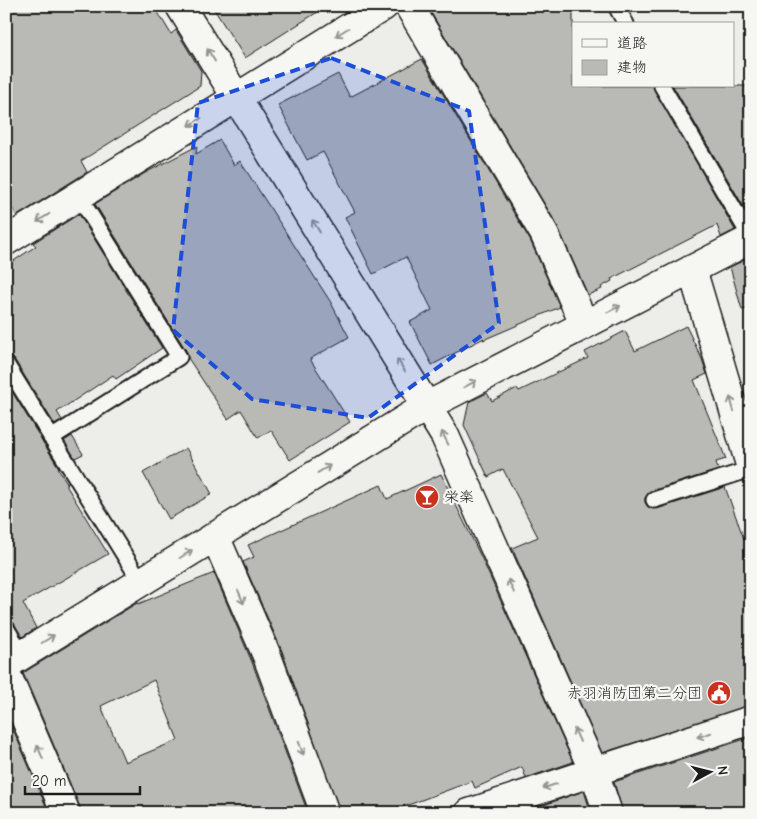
<svg xmlns="http://www.w3.org/2000/svg" width="757" height="819" viewBox="0 0 757 819" font-family="'Comic Neue','Klee One',sans-serif">
  <style>
    .building { fill: #b9b9b6; stroke: #1c1c1c; fill-rule: evenodd }
    .lines { fill: none; stroke-linecap: round; stroke-linejoin: round }
    .lane-casing { stroke: #1c1c1c; stroke-width: 19 }
    .street-casing { stroke: #1c1c1c; stroke-width: 31 }
    .lane { stroke: #f6f6f2; stroke-width: 15 }
    .street { stroke: #f6f6f2; stroke-width: 28 }
    .oneway { stroke: #949492 }
    .marked { fill: #1d4ed8; fill-opacity: 0.2; stroke: #1d4ed8; stroke-width: 4; stroke-dasharray: 10 6; stroke-linejoin: round }
    .labels { text-anchor: middle; stroke-width: 4.5; stroke-linejoin: round; paint-order: stroke }
    .poi-label { font-size: 15px; fill: #1c1c1c; stroke: #f6f6f2; text-anchor: start }
  </style>
  <rect width="100%" height="100%" fill="#edede9"/>
  <filter id="ink" filterUnits="userSpaceOnUse"><feTurbulence type="fractalNoise" baseFrequency=".02" numOctaves="2"/><feDisplacementMap in="SourceGraphic" scale="10" xChannelSelector="R" yChannelSelector="G"/><feConvolveMatrix kernelMatrix="1 2 1 2 8 2 1 2 1" color-interpolation-filters="sRGB"/></filter>
  <g filter="url(#ink)">
    <path class="building" d="M 6,6 L 154,6 L 171,34 L 176,30 L 201,71 L 200,86 L 81,161 L 87,172 L 17,216 L 6,198 Z
      M 212,6 L 327,6 L 245,58 Z
      M 427,6 L 573,6 L 573,86 L 653,86 L 735,230 L 721,237 L 717,225 L 611,279 L 612,281 L 601,287 L 602,289 L 588,295 L 557,225 Z
      M 422,59 L 530,240 L 560,307 L 483,340 L 484,338 L 432,365 L 410,322 L 432,310 L 406,257 L 373,274 L 345,217 L 355,212 L 323,152 L 307,160 L 278,105 L 338,74 L 350,97 Z
      M 673,86 L 751,86 L 751,219 Z
      M 220,140 L 234,165 L 240,161 L 330,301 L 349,337 L 310,359 L 350,422 L 290,460 L 271,430 L 258,438 L 241,410 L 228,419 L 188,358 L 187,352 L 95,204 L 145,173 L 197,146 L 196,154 Z
      M 79,214 L 162,348 L 116,379 L 113,375 L 57,412 L 62,420 L 55,425 L 14,359 L 6,355 L 6,266 L 36,246 L 33,243 Z
      M 751,257 L 751,308 L 742,310 L 730,267 Z
      M 686,326 L 702,359 L 707,374 L 694,380 L 726,459 L 716,462 L 718,470 L 651,491 L 645,498 L 645,502 L 648,507 L 657,509 L 725,487 L 751,558 L 751,705 L 602,753 L 512,548 L 538,537 L 503,469 L 488,477 L 464,425 L 469,402 L 487,393 L 492,401 L 517,388 L 519,391 L 588,358 L 585,352 L 625,331 L 635,351 Z
      M 6,382 L 59,468 L 58,469 L 68,484 L 66,485 L 108,554 L 23,603 L 36,628 L 22,637 L 14,623 L 6,619 Z
      M 72,436 L 83,454 L 75,458 L 64,441 Z
      M 186,448 L 212,494 L 169,519 L 143,473 Z
      M 441,474 L 482,559 L 573,762 L 526,778 L 522,767 L 475,788 L 472,781 L 387,813 L 340,813 L 282,651 L 243,562 L 254,557 L 248,545 L 381,485 L 387,499 Z
      M 214,573 L 252,662 L 308,813 L 81,813 L 80,807 L 23,673 L 137,603 L 138,604 ZM 154,680 L 178,740 L 125,762 L 101,706 Z
      M 6,713 L 49,813 L 6,813 Z
      M 751,737 L 751,813 L 623,813 L 614,782 Z
      M 584,791 L 591,813 L 537,813 L 535,808 Z"/>
    <g class="lines">
      <g class="lane-casing">
        <path id="lane" d="M 616,6 L 626,24
          M 662,86 L 751,238
          M 6,364 L 141,582
          M 51,438 L 179,357 L 78,195
          M 654,500 L 751,469
          M 6,628 L 22,654"/>
      </g>
      <g class="street-casing">
        <path id="street" d="M 180,6 L 445,436 L 594,772 L 608,813
          M 409,6 L 544,233 L 584,324
          M 6,241 L 384,6
          M 692,269 L 751,468
          M 215,536 L 267,656 L 325,813
          M 6,665 L 427,406 L 751,239
          M 6,673 L 66,813
          M 469,813 L 751,720"/>
      </g>
      <use href="#lane" class="lane"/>
      <use href="#street" class="street"/>
    </g>
    <defs><path id="oneway-shaft" d="M-6 0H5M1.5-3L5.5 0L1.5 3" fill="none" stroke-width="1.6" stroke-linecap="round" stroke-linejoin="round" transform="scale(1.25)"/></defs>
    <g class="oneway">
      <use href="#oneway-shaft" transform="translate(342 32) rotate(148)"/>
      <use href="#oneway-shaft" transform="translate(211 55) rotate(-122)"/>
      <use href="#oneway-shaft" transform="translate(195 122) rotate(148)"/>
      <use href="#oneway-shaft" transform="translate(43 218) rotate(147)"/>
      <use href="#oneway-shaft" transform="translate(316 226) rotate(-122)"/>
      <use href="#oneway-shaft" transform="translate(614 309) rotate(-27)"/>
      <use href="#oneway-shaft" transform="translate(401 365) rotate(-122)"/>
      <use href="#oneway-shaft" transform="translate(470 384) rotate(-28)"/>
      <use href="#oneway-shaft" transform="translate(732 404) rotate(-106)"/>
      <use href="#oneway-shaft" transform="translate(445 438) rotate(-117)"/>
      <use href="#oneway-shaft" transform="translate(324 469) rotate(-31)"/>
      <use href="#oneway-shaft" transform="translate(186 554) rotate(-32)"/>
      <use href="#oneway-shaft" transform="translate(511 586) rotate(-114)"/>
      <use href="#oneway-shaft" transform="translate(241 597) rotate(67)"/>
      <use href="#oneway-shaft" transform="translate(48 639) rotate(-32)"/>
      <use href="#oneway-shaft" transform="translate(577 735) rotate(-114)"/>
      <use href="#oneway-shaft" transform="translate(704 735) rotate(162)"/>
      <use href="#oneway-shaft" transform="translate(301 748) rotate(70)"/>
      <use href="#oneway-shaft" transform="translate(40 752) rotate(-113)"/>
      <use href="#oneway-shaft" transform="translate(550 786) rotate(162)"/>
    </g>
  </g>
  <path class="marked" d="M 331,58 L 469,111 L 499,323 L 368,418 L 252,399 L 173,330 L 198,103 Z"/>
  <defs>
    <g id="bar-disc" transform="scale(1.25)"><circle r="9.5" fill="#c8321e" stroke="#f6f6f2"/><path d="M-6-5H6L.8 .8V4.5H3.5V6h-7V4.5H-.8V.8Z" fill="#fff"/></g>
    <g id="civic-disc" transform="scale(1.25)"><circle r="9.5" fill="#c8321e" stroke="#f6f6f2"/><path d="M-.6-6.5H3V-4.5H.6V-3L4-1V1h2V6H-6V1h2V-1L-.6-3ZM-1.2 2.5V6h2.4V2.5Z" fill="#fff"/></g>
  </defs>
  <g fill-rule="evenodd">
    <use href="#bar-disc" x="427" y="497"/>
    <use href="#civic-disc" x="719" y="693"/>
  </g>
  <g class="labels">
    <g class="poi-label">
      <text x="444" y="502">栄楽</text>
      <text x="702" y="698" text-anchor="end">赤羽消防団第二分団</text>
    </g>
  </g>
  <rect width="757" height="819" fill="none" stroke="#f6f6f2" stroke-width="25"/>
  <rect x="12" y="12" width="732" height="794" fill="none" stroke="#1c1c1c" stroke-width="2" filter="url(#ink)"/>
  <rect x="572" y="22" width="162" height="65" fill="#f6f6f2" stroke="#9f9f9c"/>
  <rect x="582" y="39" width="25" height="8" fill="#f6f6f2" stroke="#9f9f9c"/>
  <text x="617" y="48" font-size="15" fill="#1c1c1c">道路</text>
  <rect x="582" y="60" width="25" height="15" fill="#b9b9b6" stroke="#9f9f9c"/>
  <text x="617" y="72" font-size="15" fill="#1c1c1c">建物</text>
  <g transform="translate(710 772) rotate(83)" stroke="#f6f6f2" stroke-width="4" paint-order="stroke">
  <path d="M0-4L9 19L0 12L-9 19Z" fill="#1c1c1c"/>
  <text y="-8" font-size="14" font-weight="bold" text-anchor="middle" fill="#1c1c1c">N</text>
  </g>
  <path d="M25 786v8h115v-8" fill="none" stroke="#1c1c1c" stroke-width="2.5"/>
  <text x="32" y="786" font-size="15" fill="#1c1c1c" stroke="#f6f6f2" stroke-width="4" paint-order="stroke">20 m</text>
</svg>
